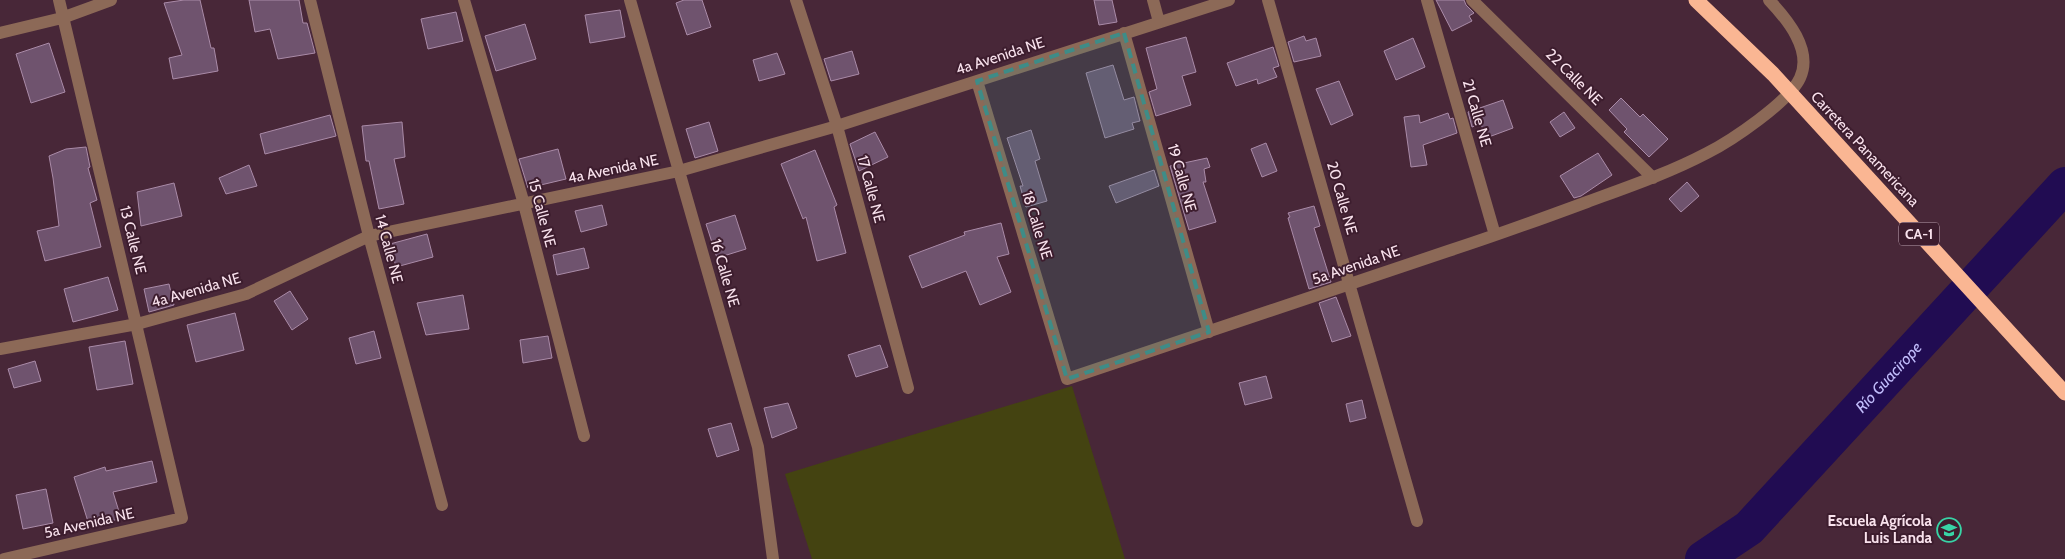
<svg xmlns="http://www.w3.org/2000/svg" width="2065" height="559" viewBox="0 0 2065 559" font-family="Cabin,sans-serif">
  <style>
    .pitch { fill: #444311 }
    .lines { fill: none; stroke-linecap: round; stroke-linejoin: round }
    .river { stroke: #210c52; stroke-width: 36 }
    .building { fill: #6f536e; stroke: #aa8ba8 }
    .street { stroke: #8c6957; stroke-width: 12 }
    .highway { stroke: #fab693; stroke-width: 15 }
    .marked { fill: #3e8c87; fill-opacity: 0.2; stroke: #3e8c87; stroke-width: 4; stroke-dasharray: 10 6; stroke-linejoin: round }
    .labels { text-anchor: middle; stroke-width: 4; stroke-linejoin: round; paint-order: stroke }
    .shield { fill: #3d1d2e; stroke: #c1a7b4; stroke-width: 1 }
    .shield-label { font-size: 14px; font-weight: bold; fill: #f9e2ed }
    .street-label { font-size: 15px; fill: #f9e2ed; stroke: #3d1d2e }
    .poi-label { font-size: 15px; font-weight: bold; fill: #f9e2ed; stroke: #3d1d2e; text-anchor: end }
    .water-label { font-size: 16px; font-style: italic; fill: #c1bcfb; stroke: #3d1d2e }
  </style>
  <rect width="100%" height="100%" fill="#482738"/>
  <path class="pitch" d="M 1072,386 L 1125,559 L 812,559 L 785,474 Z"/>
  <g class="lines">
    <path class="river" id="s1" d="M 1703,559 L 1749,528 L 2065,185"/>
  </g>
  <path class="building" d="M 184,0 L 200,0 L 211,48 L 214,48 L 218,71 L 173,79 L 169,58 L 182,55 L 164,3 Z
    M 249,0 L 299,0 L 303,23 L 307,23 L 315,53 L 278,59 L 270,29 L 255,32 Z
    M 684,0 L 702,0 L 711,27 L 687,35 L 676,3 Z
    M 1094,0 L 1112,0 L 1117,22 L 1099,25 Z
    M 1436,0 L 1464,0 L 1466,5 L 1474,13 L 1469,16 L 1472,21 L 1452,31 Z
    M 620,10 L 625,37 L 590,43 L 585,15 Z
    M 456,12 L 463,41 L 428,49 L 421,19 Z
    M 525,24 L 536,59 L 496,71 L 485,36 Z
    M 1304,36 L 1306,41 L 1316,38 L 1321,56 L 1294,62 L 1288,42 Z
    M 1186,37 L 1196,72 L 1182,76 L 1191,105 L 1156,116 L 1149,92 L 1157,89 L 1146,48 Z
    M 1413,38 L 1425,67 L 1396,80 L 1384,51 Z
    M 49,43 L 65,92 L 31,103 L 16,54 Z
    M 1273,47 L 1279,66 L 1273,68 L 1277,77 L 1258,84 L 1257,79 L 1236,86 L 1227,63 Z
    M 852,51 L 859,74 L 831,81 L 824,59 Z
    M 777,53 L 785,74 L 759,81 L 753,60 Z
    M 1113,65 L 1124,100 L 1134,97 L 1140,121 L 1132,123 L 1134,129 L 1105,138 L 1086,73 Z
    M 1339,81 L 1353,115 L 1331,125 L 1316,89 Z
    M 1621,98 L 1640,117 L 1643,114 L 1668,139 L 1649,157 L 1624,132 L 1627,129 L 1609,110 Z
    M 1503,100 L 1513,128 L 1486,138 L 1481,124 L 1472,127 L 1468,112 Z
    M 1564,112 L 1575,128 L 1560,137 L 1550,122 Z
    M 1448,113 L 1450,119 L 1453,118 L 1457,133 L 1423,145 L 1427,165 L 1411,167 L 1404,117 L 1419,115 L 1420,123 Z
    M 330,115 L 336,136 L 265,154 L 260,134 Z
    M 402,122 L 405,157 L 394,159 L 404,204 L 379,209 L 369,161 L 366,161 L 362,126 Z
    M 709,122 L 718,151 L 695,158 L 686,129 Z
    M 1031,130 L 1040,159 L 1035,161 L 1047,201 L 1026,207 L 1020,186 L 1023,186 L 1007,138 Z
    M 875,132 L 888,157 L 859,171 L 850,144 Z
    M 1266,143 L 1277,171 L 1262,177 L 1251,149 Z
    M 86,147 L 90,167 L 88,168 L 97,200 L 90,203 L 101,247 L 45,261 L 37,231 L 59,226 L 53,178 L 49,156 L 66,149 Z
    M 558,149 L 566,179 L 528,188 L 519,159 Z
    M 815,150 L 837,205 L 834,207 L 846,253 L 817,261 L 806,217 L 803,219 L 781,164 Z
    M 1598,153 L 1612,175 L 1581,196 L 1574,198 L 1560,176 Z
    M 1207,158 L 1210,167 L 1204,169 L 1206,182 L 1203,182 L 1216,222 L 1189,230 L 1170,166 Z
    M 249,165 L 257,186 L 226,194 L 219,178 Z
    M 1154,170 L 1159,186 L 1116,203 L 1109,186 Z
    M 1687,182 L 1699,196 L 1681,212 L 1669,199 Z
    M 174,183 L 182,216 L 141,226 L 137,192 Z
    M 602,205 L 607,225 L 581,232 L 575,211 Z
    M 1314,206 L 1320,226 L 1314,228 L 1331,282 L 1309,289 L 1288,218 L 1290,217 L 1288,213 Z
    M 735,215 L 746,249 L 717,258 L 706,224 Z
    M 1001,223 L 1009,254 L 997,257 L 1011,292 L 980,305 L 966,271 L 922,288 L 909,256 L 965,235 L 964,232 Z
    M 427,234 L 433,257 L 396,267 L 390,244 Z
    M 584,248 L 589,268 L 557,275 L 553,255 Z
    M 108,277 L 118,310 L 73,322 L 64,289 Z
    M 169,284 L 174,305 L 149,312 L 144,289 Z
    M 290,291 L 308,319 L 292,330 L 274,301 Z
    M 463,295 L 469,329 L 426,335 L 417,303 Z
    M 1336,297 L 1351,336 L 1332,342 L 1319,303 Z
    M 235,313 L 244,350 L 196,362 L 187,325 Z
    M 374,331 L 381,358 L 356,364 L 349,338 Z
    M 548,336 L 552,358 L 523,363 L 520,340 Z
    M 125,341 L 133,384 L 97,390 L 89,347 Z
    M 880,345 L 888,367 L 856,377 L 848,355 Z
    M 35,361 L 41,381 L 14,388 L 8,369 Z
    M 1266,376 L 1272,398 L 1245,405 L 1239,383 Z
    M 1362,400 L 1366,418 L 1350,422 L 1346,404 Z
    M 788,403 L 797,428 L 772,438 L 764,408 Z
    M 731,423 L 739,450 L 717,457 L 708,429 Z
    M 152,461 L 157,482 L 113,492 L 121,518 L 90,528 L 74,477 L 105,467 L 106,471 Z
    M 46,489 L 53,523 L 23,529 L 16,495 Z"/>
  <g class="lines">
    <path class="street" d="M 310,0 L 369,236 L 442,505
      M 464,0 L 524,204 L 584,436
      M 630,0 L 758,447 L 773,559
      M 796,0 L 837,126 L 908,388
      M 1153,0 L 1159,22
      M 1268,0 L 1417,521
      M 1427,0 L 1495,235
      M 1472,0 L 1653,178
      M 0,33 L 62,18 L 111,0
      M 1124,33 L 1209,332
      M 977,81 L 1067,379 C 1194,336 1321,294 1448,251 C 1495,236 1541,219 1587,202 C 1628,187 1669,173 1707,153 C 1731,141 1789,102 1800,78 C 1813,50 1787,19 1769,0
      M 0,349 L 137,324 L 246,294 L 369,236 L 679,171 L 837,126 L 1229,0
      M 4,559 L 182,518 L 59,0"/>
    <path class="highway" d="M 1696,0 L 1773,74 L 2065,393"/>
  </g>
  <path class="marked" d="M 1124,33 L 1209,332 L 1067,379 L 977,81 Z"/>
  <defs>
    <g id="university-ring" transform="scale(1.25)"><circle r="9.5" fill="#3d1d2e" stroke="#38d4a6" stroke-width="1.5"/><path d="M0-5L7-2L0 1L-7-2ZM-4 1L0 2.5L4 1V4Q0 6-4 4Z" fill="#38d4a6"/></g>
  </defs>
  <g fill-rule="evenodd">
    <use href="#university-ring" x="1949" y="530"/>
  </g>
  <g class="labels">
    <rect class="shield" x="1899" y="222.5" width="40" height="23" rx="4"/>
    <g class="shield-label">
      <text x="1919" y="239">CA-1</text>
    </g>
    <g class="street-label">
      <text transform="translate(1000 56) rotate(-18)" y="5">4a Avenida NE</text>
      <text transform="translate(1574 77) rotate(45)" y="5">22 Calle NE</text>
      <text transform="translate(1477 113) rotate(74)" y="5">21 Calle NE</text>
      <text transform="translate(1865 149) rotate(47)" y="5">Carretera Panamericana</text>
      <text transform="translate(613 169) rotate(-12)" y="5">4a Avenida NE</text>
      <text transform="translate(1182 178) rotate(74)" y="5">19 Calle NE</text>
      <text transform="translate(871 189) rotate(75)" y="5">17 Calle NE</text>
      <text transform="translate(1342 198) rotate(74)" y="5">20 Calle NE</text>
      <text transform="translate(542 213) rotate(75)" y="5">15 Calle NE</text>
      <text transform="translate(1037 225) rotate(73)" y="5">18 Calle NE</text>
      <text transform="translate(133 240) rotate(76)" y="5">13 Calle NE</text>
      <text transform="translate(389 249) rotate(75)" y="5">14 Calle NE</text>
      <text transform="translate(1356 265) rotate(-19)" y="5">5a Avenida NE</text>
      <text transform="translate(725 273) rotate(74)" y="5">16 Calle NE</text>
      <text transform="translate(196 290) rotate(-16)" y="5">4a Avenida NE</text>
      <text transform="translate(89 523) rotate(-13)" y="5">5a Avenida NE</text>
    </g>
    <g class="poi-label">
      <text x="1932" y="526">Escuela Agrícola<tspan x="1932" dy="17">Luis Landa</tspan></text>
    </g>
    <g class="water-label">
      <text dy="6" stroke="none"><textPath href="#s1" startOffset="261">Río Guacirope</textPath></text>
    </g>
  </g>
</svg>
